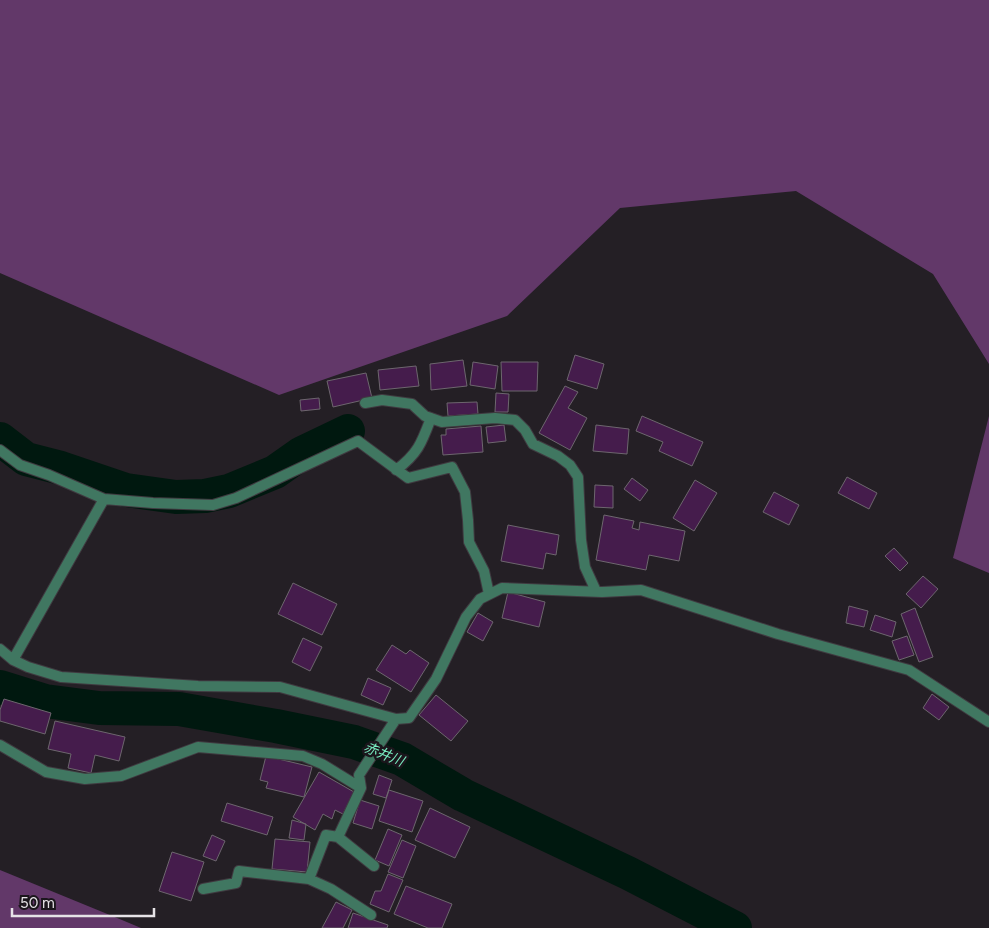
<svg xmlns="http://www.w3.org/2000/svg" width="989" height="928" viewBox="0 0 989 928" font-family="Figtree,'Noto Sans JP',sans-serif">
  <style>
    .forest { fill: #623869 }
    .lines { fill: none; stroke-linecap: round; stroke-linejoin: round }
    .river { stroke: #00180f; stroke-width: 34 }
    .building { fill: #451c4c; stroke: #6d666e }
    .street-casing { stroke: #3f3a40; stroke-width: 12 }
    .street { stroke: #407761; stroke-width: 10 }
    .labels { text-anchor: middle; stroke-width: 5; stroke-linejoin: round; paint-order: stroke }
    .water-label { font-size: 14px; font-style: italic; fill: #77ebbf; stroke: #1b161c }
  </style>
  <rect width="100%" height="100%" fill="#241f25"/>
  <path class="forest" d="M 0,0 L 989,0 L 989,364 L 933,274 L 796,191 L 620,208 L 507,316 L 279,395 L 0,273 Z
    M 989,416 L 989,573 L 953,558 Z
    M 0,870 L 122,920 L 141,928 L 0,928 Z"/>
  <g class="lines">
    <path class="river" d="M 0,439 L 26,459 L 61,468 L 126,490 L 176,497 L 205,496 L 229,491 L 275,472 L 302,453 L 348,431
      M 0,687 L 45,701 L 99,708 L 179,709 L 276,726 L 354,742 L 402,759 L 463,795 L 628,873 L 735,928"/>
  </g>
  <path class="building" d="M 575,355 L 604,364 L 597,389 L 567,380 Z
    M 463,360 L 467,386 L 431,390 L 430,364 Z
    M 473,362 L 498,366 L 495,389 L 470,385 Z
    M 501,362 L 538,362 L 537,391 L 502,391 Z
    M 416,366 L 419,386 L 380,390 L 378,370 Z
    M 366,373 L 372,398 L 333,407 L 327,381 Z
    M 565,386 L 578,392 L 568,408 L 587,418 L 570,450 L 539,433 Z
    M 496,393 L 509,394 L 508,412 L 495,412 Z
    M 319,398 L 320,409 L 301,411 L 300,400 Z
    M 477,402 L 478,414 L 448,416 L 447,403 Z
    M 642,416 L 703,442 L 692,466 L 659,451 L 663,442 L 636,431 Z
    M 504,425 L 506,441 L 488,443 L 486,427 Z
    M 596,425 L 629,429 L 627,454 L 593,451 Z
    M 481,426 L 483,452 L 443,455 L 441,435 L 446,435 L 446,429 Z
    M 847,477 L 877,493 L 869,509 L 838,493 Z
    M 632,478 L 648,490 L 640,501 L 624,489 Z
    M 695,480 L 717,493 L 694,531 L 673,518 Z
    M 595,485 L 613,486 L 613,508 L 594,507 Z
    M 774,492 L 799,505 L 789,525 L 763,512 Z
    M 604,515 L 634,521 L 632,528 L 639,530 L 640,522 L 685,531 L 679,561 L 649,555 L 646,570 L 596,560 Z
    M 508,525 L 559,535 L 556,555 L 546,553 L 543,569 L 501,561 Z
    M 894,548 L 908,563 L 900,571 L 885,556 Z
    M 923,576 L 938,589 L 921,608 L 906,594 Z
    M 293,583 L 337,604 L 322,635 L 278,614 Z
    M 508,592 L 545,602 L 539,627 L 502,618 Z
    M 849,606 L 868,611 L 864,627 L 846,623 Z
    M 915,608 L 933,657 L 919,662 L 901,614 Z
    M 478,613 L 493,622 L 483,641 L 467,632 Z
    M 875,615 L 896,622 L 892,637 L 870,630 Z
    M 907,636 L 914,655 L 899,660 L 892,641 Z
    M 303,638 L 322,647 L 310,671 L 292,662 Z
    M 392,645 L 406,654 L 410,650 L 429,663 L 411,692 L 376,670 Z
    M 368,678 L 391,688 L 383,705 L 361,695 Z
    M 932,694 L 949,707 L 939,720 L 923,708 Z
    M 436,695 L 468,721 L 451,741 L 419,715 Z
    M 4,699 L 51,713 L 45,734 L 0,721 L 0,710 Z
    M 55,721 L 125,737 L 119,761 L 95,755 L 91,773 L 68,768 L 71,754 L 48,749 Z
    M 266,756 L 312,767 L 304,797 L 266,788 L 268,782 L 260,780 Z
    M 319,772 L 354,792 L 343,814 L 335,810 L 332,819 L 323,814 L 315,830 L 293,817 Z
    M 379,775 L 392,780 L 386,798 L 373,794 Z
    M 389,790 L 423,801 L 412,832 L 379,821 Z
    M 360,800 L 379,806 L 372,829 L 353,823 Z
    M 227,803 L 273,817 L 267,835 L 221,821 Z
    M 430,808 L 470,827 L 455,858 L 415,840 Z
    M 292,820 L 306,824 L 304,840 L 289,838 Z
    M 388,829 L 402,835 L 389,866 L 375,860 Z
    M 212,835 L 225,841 L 216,861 L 203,856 Z
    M 275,839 L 310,842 L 307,872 L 272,869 Z
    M 402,840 L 416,846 L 403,878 L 388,872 Z
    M 172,852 L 204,862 L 191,901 L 159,891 Z
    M 388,874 L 403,880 L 389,912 L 370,904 L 375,891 L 381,891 Z
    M 406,886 L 452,904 L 442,928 L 428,928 L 394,914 Z
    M 336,902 L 352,910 L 343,928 L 322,928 Z
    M 353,913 L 388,925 L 387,928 L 348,928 Z"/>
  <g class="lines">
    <g class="street-casing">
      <path id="street" d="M 365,403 L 382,400 L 412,404 L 425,416 L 442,422 L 495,418 L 515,420 L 525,430 L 533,444 L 558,456 L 570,465 L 578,477 L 581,540 L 585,567 L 596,591
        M 0,450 L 20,465 L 49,475 L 104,499 L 153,503 L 213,505 L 236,498 L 358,441 L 408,478 L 452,467 L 465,492 L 468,520 L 469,542 L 484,571 L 489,594
        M 396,470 C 418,454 422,442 431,418
        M 0,649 L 13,660 L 28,667 L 61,677 L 198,686 L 280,687 L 396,719 L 409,718 L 436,679 L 466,617 L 480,599 L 502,588 L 602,592 L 641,590 L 778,634 L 909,670 L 989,722
        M 13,660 L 104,499
        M 0,745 L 46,772 L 85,779 L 121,776 L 198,747 L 303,756 L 322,764 L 361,788 L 359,775 L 396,719
        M 361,788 L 338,837 L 374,866
        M 338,837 L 326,835 L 309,879 L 331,889 L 371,915
        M 203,889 L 236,883 L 239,871 L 309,879"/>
    </g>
    <use href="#street" class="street"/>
  </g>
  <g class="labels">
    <g class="water-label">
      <text transform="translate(384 754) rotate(22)" y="5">赤井川</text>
    </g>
  </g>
  <path d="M12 908v8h142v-8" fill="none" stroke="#e6e3e7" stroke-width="2.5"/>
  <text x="20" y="908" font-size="15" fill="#e6e3e7" stroke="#1b161c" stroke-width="4" paint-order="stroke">50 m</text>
</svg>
